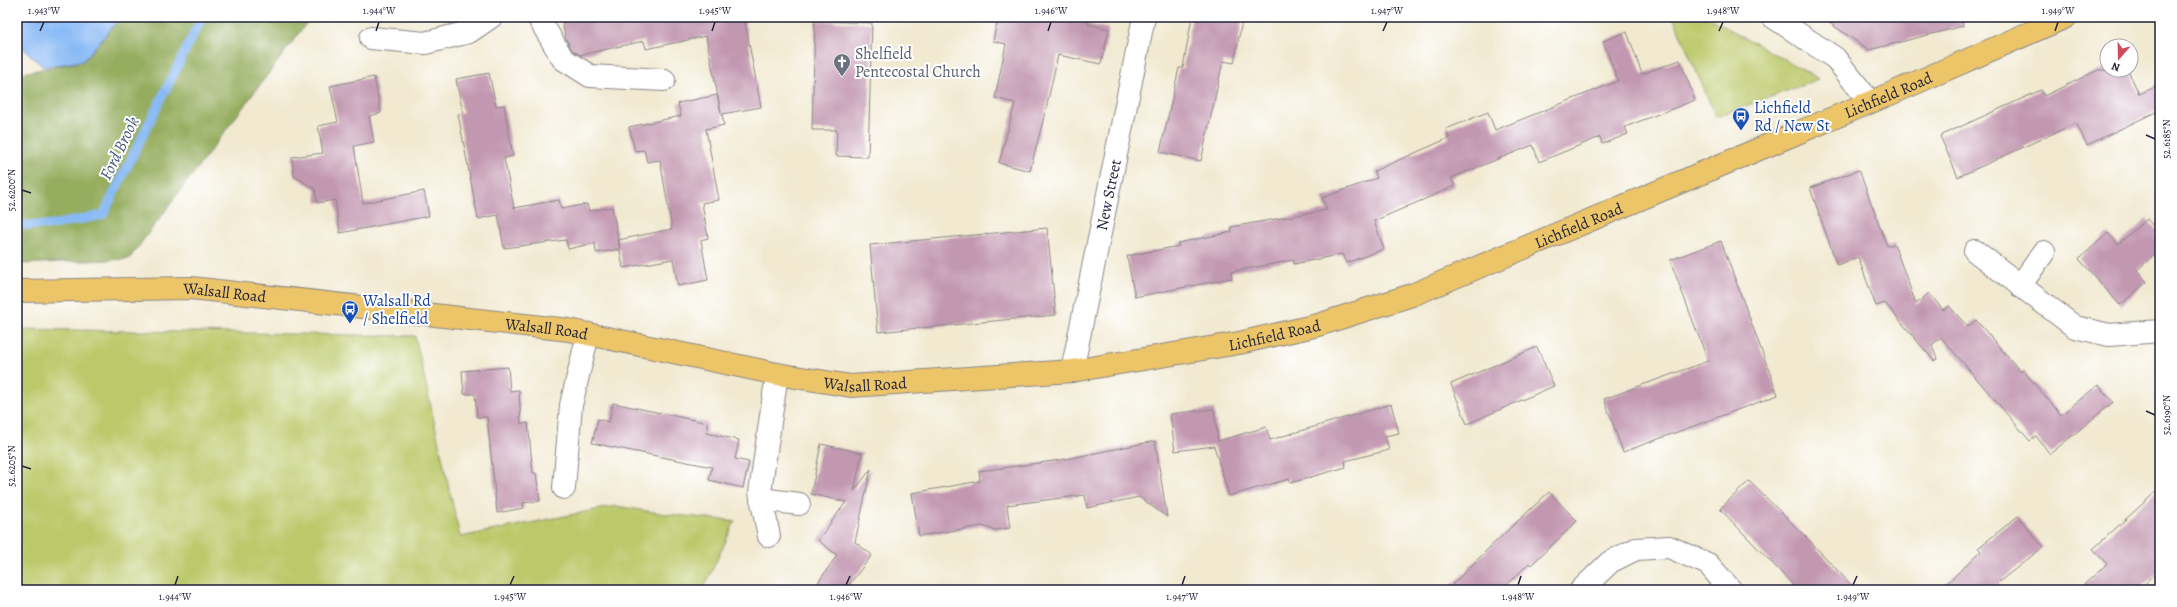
<svg xmlns="http://www.w3.org/2000/svg" width="2177" height="607" viewBox="0 0 2177 607" font-family="Alegreya,serif">
  <style>
    .green { fill: #bcc96b; stroke: #6f7653 }
    .forest { fill: #95ad5f; stroke: #5c684d }
    .water { fill: #89baf5; stroke: #566e98 }
    .lines { fill: none; stroke-linecap: round; stroke-linejoin: round }
    .stream { stroke: #89baf5; stroke-width: 9 }
    .building { fill: #c298b1 }
    .street-casing { stroke: #8a8686; stroke-width: 24 }
    .highway-casing { stroke: #8a8686; stroke-width: 24 }
    .street { stroke: #fff; stroke-width: 22 }
    .highway { stroke: #edc569; stroke-width: 22 }
    .ticks { fill: none; stroke: #22223b; stroke-width: 1.5 }
    .labels { text-anchor: middle; stroke-width: 4; stroke-linejoin: round; paint-order: stroke }
    .worship-label { font-size: 16px; fill: #5b616d; stroke: #fff; text-anchor: start }
    .street-label { font-size: 16px; fill: #22223b; stroke: #fff }
    .transit-label { font-size: 16px; fill: #164399; stroke: #fff; text-anchor: start }
    .water-label { font-size: 17px; font-style: italic; fill: #46577c; stroke: #fff }
    .neatline { fill: none; stroke: #22223b; stroke-width: 1.5 }
    .ticks-label { font-size: 10px; text-anchor: middle; fill: #22223b }
  </style>
  <rect width="100%" height="100%" fill="#fff"/>
  <filter id="ink" filterUnits="userSpaceOnUse"><feTurbulence type="fractalNoise" baseFrequency=".025" numOctaves="2"/><feDisplacementMap in="SourceGraphic" scale="8" xChannelSelector="R" yChannelSelector="G"/><feConvolveMatrix kernelMatrix="1 2 1 2 8 2 1 2 1" color-interpolation-filters="sRGB"/></filter>
  <filter id="wash" filterUnits="userSpaceOnUse"><feTurbulence type="fractalNoise" baseFrequency=".012" numOctaves="4" result="noise"/><feDisplacementMap in="SourceGraphic" scale="16" xChannelSelector="R" yChannelSelector="G"/><feGaussianBlur stdDeviation="0.9" result="paint"/><feColorMatrix in="noise" values="0 0 0 0 0 0 0 0 0 0 0 0 0 0 0 0 0 1.4 0 .05"/><feComposite in="paint" operator="in"/></filter>
  <g filter="url(#wash)">
    <rect width="100%" height="100%" fill="#f1e9d0"/>
    <path class="green" d="M 1673,17 L 1708,17 L 1819,79 L 1716,117 Z
      M 17,329 L 415,336 L 460,537 L 615,506 L 666,514 L 735,521 L 703,590 L 17,590 Z"/>
    <path class="forest" d="M 121,17 L 311,17 L 129,259 L 17,264 L 17,74 L 83,61 Z"/>
    <path class="water" d="M 17,17 L 121,17 L 83,61 L 43,67 L 17,42 Z"/>
    <g class="lines">
      <path class="stream" d="M 17,225 L 52,225 L 103,215 L 202,17"/>
    </g>
    <g id="blocks">
      <path class="building" d="M 587,17 L 744,17 L 761,107 L 722,114 L 724,125 L 706,129 L 719,200 L 702,203 L 708,238 L 701,240 L 708,280 L 678,286 L 673,259 L 623,268 L 618,240 L 672,229 L 660,160 L 647,162 L 644,150 L 635,151 L 629,127 L 681,116 L 678,103 L 717,95 L 721,112 L 706,36 L 646,49 L 644,41 L 580,55 L 572,50 L 566,39 L 562,23 Z
        M 998,17 L 1089,17 L 1088,24 L 1109,29 L 1101,64 L 1058,55 L 1046,109 L 1030,171 L 999,163 L 1015,103 L 995,98 L 1006,44 L 993,41 Z
        M 1192,17 L 1221,17 L 1242,21 L 1234,63 L 1223,61 L 1201,161 L 1160,152 L 1179,68 L 1183,68 Z
        M 1821,17 L 1962,17 L 1963,26 L 1869,50 Z
        M 815,21 L 872,23 L 868,157 L 836,156 L 837,130 L 812,130 Z
        M 1627,32 L 1642,74 L 1680,60 L 1695,100 L 1625,127 L 1628,134 L 1602,144 L 1600,137 L 1539,162 L 1533,145 L 1451,178 L 1455,186 L 1374,221 L 1384,249 L 1346,263 L 1342,254 L 1294,264 L 1293,260 L 1231,272 L 1232,278 L 1135,297 L 1127,256 L 1179,246 L 1178,243 L 1232,232 L 1231,227 L 1327,210 L 1322,198 L 1377,178 L 1374,171 L 1449,138 L 1446,129 L 1488,112 L 1495,130 L 1618,81 L 1603,41 Z
        M 2098,70 L 2128,70 L 2139,94 L 2160,85 L 2160,110 L 2087,145 L 2076,123 L 1958,177 L 1940,136 L 2041,90 L 2044,96 Z
        M 489,73 L 496,106 L 504,105 L 513,156 L 504,158 L 514,208 L 559,200 L 561,209 L 587,204 L 589,211 L 612,207 L 620,249 L 596,253 L 595,243 L 568,249 L 566,240 L 504,248 L 498,215 L 478,219 L 458,114 L 463,113 L 456,79 Z
        M 374,77 L 381,113 L 369,116 L 374,142 L 354,146 L 363,203 L 424,191 L 429,216 L 340,233 L 335,200 L 317,203 L 315,189 L 294,176 L 292,157 L 323,153 L 318,126 L 338,122 L 330,86 Z
        M 1859,170 L 1887,246 L 1894,244 L 1916,304 L 1929,293 L 1943,310 L 1949,306 L 1968,327 L 1976,320 L 2021,372 L 2023,370 L 2061,415 L 2098,385 L 2113,402 L 2050,454 L 2036,436 L 2030,441 L 1941,337 L 1932,345 L 1937,359 L 1934,361 L 1885,303 L 1876,306 L 1858,257 L 1837,265 L 1810,188 Z
        M 2147,219 L 2160,234 L 2160,250 L 2137,270 L 2147,282 L 2120,305 L 2079,259 L 2108,233 L 2118,244 Z
        M 1047,228 L 1056,315 L 878,332 L 870,245 Z
        M 1721,241 L 1778,395 L 1623,452 L 1604,399 L 1708,361 L 1670,260 Z
        M 1537,347 L 1554,386 L 1467,424 L 1451,384 Z
        M 508,367 L 510,391 L 519,390 L 521,424 L 528,423 L 533,473 L 536,473 L 540,501 L 523,503 L 524,508 L 497,513 L 487,417 L 477,417 L 475,394 L 464,394 L 462,371 Z
        M 613,403 L 708,423 L 706,433 L 739,440 L 735,459 L 749,462 L 743,488 L 709,480 L 712,467 L 592,443 L 598,419 L 609,422 Z
        M 1391,404 L 1399,433 L 1385,436 L 1389,450 L 1345,461 L 1346,467 L 1290,483 L 1289,479 L 1229,496 L 1214,446 L 1175,451 L 1170,414 L 1214,409 L 1218,441 L 1266,427 L 1270,440 Z
        M 1155,441 L 1167,517 L 1139,497 L 1087,508 L 1085,495 L 1007,505 L 1010,528 L 995,530 L 982,526 L 919,536 L 912,493 L 980,481 L 979,471 L 1061,460 Z
        M 821,444 L 862,453 L 854,491 L 871,469 L 855,542 L 872,555 L 845,590 L 813,590 L 837,555 L 818,540 L 846,502 L 811,494 Z
        M 1749,481 L 1808,539 L 1856,590 L 1798,590 L 1720,509 Z
        M 2160,488 L 2160,570 L 2138,590 L 2078,590 L 2107,564 L 2093,549 Z
        M 1549,492 L 1577,521 L 1531,565 L 1529,563 L 1502,590 L 1447,590 L 1490,547 Z
        M 2018,516 L 2043,547 L 1989,590 L 1940,590 L 1981,551 L 1978,548 Z"/>
    </g>
  </g>
  <g filter="url(#ink)">
    <use href="#blocks" fill-opacity="0" stroke="#8a8686" stroke-width="1"/>
    <g class="lines">
      <g class="street-casing">
        <g id="street">
          <path d="M 538,17 L 563,59 L 590,76 L 664,80"/>
          <path d="M 1773,17 L 1835,58 L 1870,102"/>
          <path d="M 371,38 L 425,43 L 469,32 L 491,17"/>
          <path d="M 1975,251 L 2075,327 L 2109,335 L 2160,331"/>
          <path d="M 2020,286 L 2044,252"/>
          <path id="s1" d="M 1072,371 L 1144,17"/>
          <path d="M 564,488 L 571,405 L 588,334"/>
          <path d="M 761,499 L 799,504"/>
          <path d="M 769,536 L 760,492 L 777,374"/>
          <path d="M 1581,590 L 1610,562 L 1636,549 L 1669,547 L 1708,564 L 1731,590"/>
        </g>
      </g>
      <g class="highway-casing">
        <g id="highway">
          <path id="s2" d="M 17,291 L 191,288 L 569,330 L 777,374 L 851,386 L 1072,371 L 1239,343 L 1318,325 L 1412,295 L 1897,91 L 2066,17"/>
        </g>
      </g>
      <use href="#street" class="street"/>
      <use href="#highway" class="highway"/>
    </g>
  </g>
  <path class="ticks" d="M 40,31 L 44,22M 376,31 L 379,22M 712,31 L 715,22M 1048,31 L 1051,22M 1383,31 L 1387,22M 1719,31 L 1723,22M 2055,31 L 2058,22M 2146,135 L 2155,139M 22,190 L 31,193M 2146,411 L 2155,415M 22,466 L 31,469M 175,585 L 178,576M 510,585 L 514,576M 846,585 L 850,576M 1182,585 L 1185,576M 1518,585 L 1521,576M 1853,585 L 1857,576"/>
  <defs>
    <g id="church-pin" transform="scale(0.9)"><path d="M0 17L-7.5 6A9.5 9.5 0 1 1 7.5 6Z" fill="#6b7280" stroke="#fff"/><path d="M-1.2-6h2.4v3.5h3.3v2.4h-3.3V6h-2.4V-.1h-3.3v-2.4h3.3Z" fill="#fff"/></g>
    <g id="bus-pin" transform="scale(0.9)"><path d="M0 17L-7.5 6A9.5 9.5 0 1 1 7.5 6Z" fill="#1a4fb4" stroke="#fff"/><path d="M-5-6H5V4H4V6H2V4H-2V6H-4V4H-5ZM-3.5-4V0h7V-4ZM-3.5 1.2v1.5H-2V1.2ZM2 1.2v1.5H3.5V1.2Z" fill="#fff"/></g>
  </defs>
  <g fill-rule="evenodd">
    <use href="#church-pin" x="842" y="62"/>
    <use href="#bus-pin" x="1741" y="116"/>
    <use href="#bus-pin" x="350" y="309"/>
  </g>
  <g class="labels">
    <g class="worship-label">
      <text x="855" y="59">Shelfield<tspan x="855" dy="18">Pentecostal Church</tspan></text>
    </g>
    <g class="street-label">
      <text dy="6" stroke="none"><textPath href="#s2" startOffset="1929">Lichfield Road</textPath></text>
      <text dy="6" stroke="none"><textPath href="#s1" startOffset="180">New Street</textPath></text>
      <text dy="6" stroke="none"><textPath href="#s2" startOffset="1593">Lichfield Road</textPath></text>
      <text dy="6" stroke="none"><textPath href="#s2" startOffset="208">Walsall Road</textPath></text>
      <text dy="6" stroke="none"><textPath href="#s2" startOffset="532">Walsall Road</textPath></text>
      <text dy="6" stroke="none"><textPath href="#s2" startOffset="1269">Lichfield Road</textPath></text>
      <text dy="6" stroke="none"><textPath href="#s2" startOffset="856">Walsall Road</textPath></text>
    </g>
    <g class="transit-label">
      <text x="1754" y="113">Lichfield<tspan x="1754" dy="18">Rd / New St</tspan></text>
      <text x="363" y="306">Walsall Rd<tspan x="363" dy="18">/ Shelfield</tspan></text>
    </g>
    <g class="water-label">
      <text transform="translate(119 148) rotate(-64)" y="6">Ford Brook</text>
    </g>
  </g>
  <rect width="2177" height="607" fill="none" stroke="#fff" stroke-width="44"/>
  <g transform="translate(2119 58) rotate(200)"><circle r="19" fill="#ffffff" stroke="#a7a7b1"/>
  <path d="M0-3L7 15L0 10L-7 15Z" fill="#d1495b"/>
  <text y="-6" font-size="11" font-weight="bold" text-anchor="middle" fill="#22223b">N</text>
  </g>
  <rect x="22" y="22" width="2133" height="563" class="neatline"/>
  <g class="ticks-label">
    <text x="44" y="14">1.943°W</text>
    <text x="379" y="14">1.944°W</text>
    <text x="715" y="14">1.945°W</text>
    <text x="1051" y="14">1.946°W</text>
    <text x="1387" y="14">1.947°W</text>
    <text x="1723" y="14">1.948°W</text>
    <text x="2058" y="14">1.949°W</text>
    <text transform="translate(2166 139) rotate(-90)" y="4">52.6185°N</text>
    <text transform="translate(11 190) rotate(-90)" y="4">52.6200°N</text>
    <text transform="translate(2166 415) rotate(-90)" y="4">52.6190°N</text>
    <text transform="translate(11 466) rotate(-90)" y="4">52.6205°N</text>
    <text x="175" y="600">1.944°W</text>
    <text x="510" y="600">1.945°W</text>
    <text x="846" y="600">1.946°W</text>
    <text x="1182" y="600">1.947°W</text>
    <text x="1518" y="600">1.948°W</text>
    <text x="1853" y="600">1.949°W</text>
  </g>
</svg>
